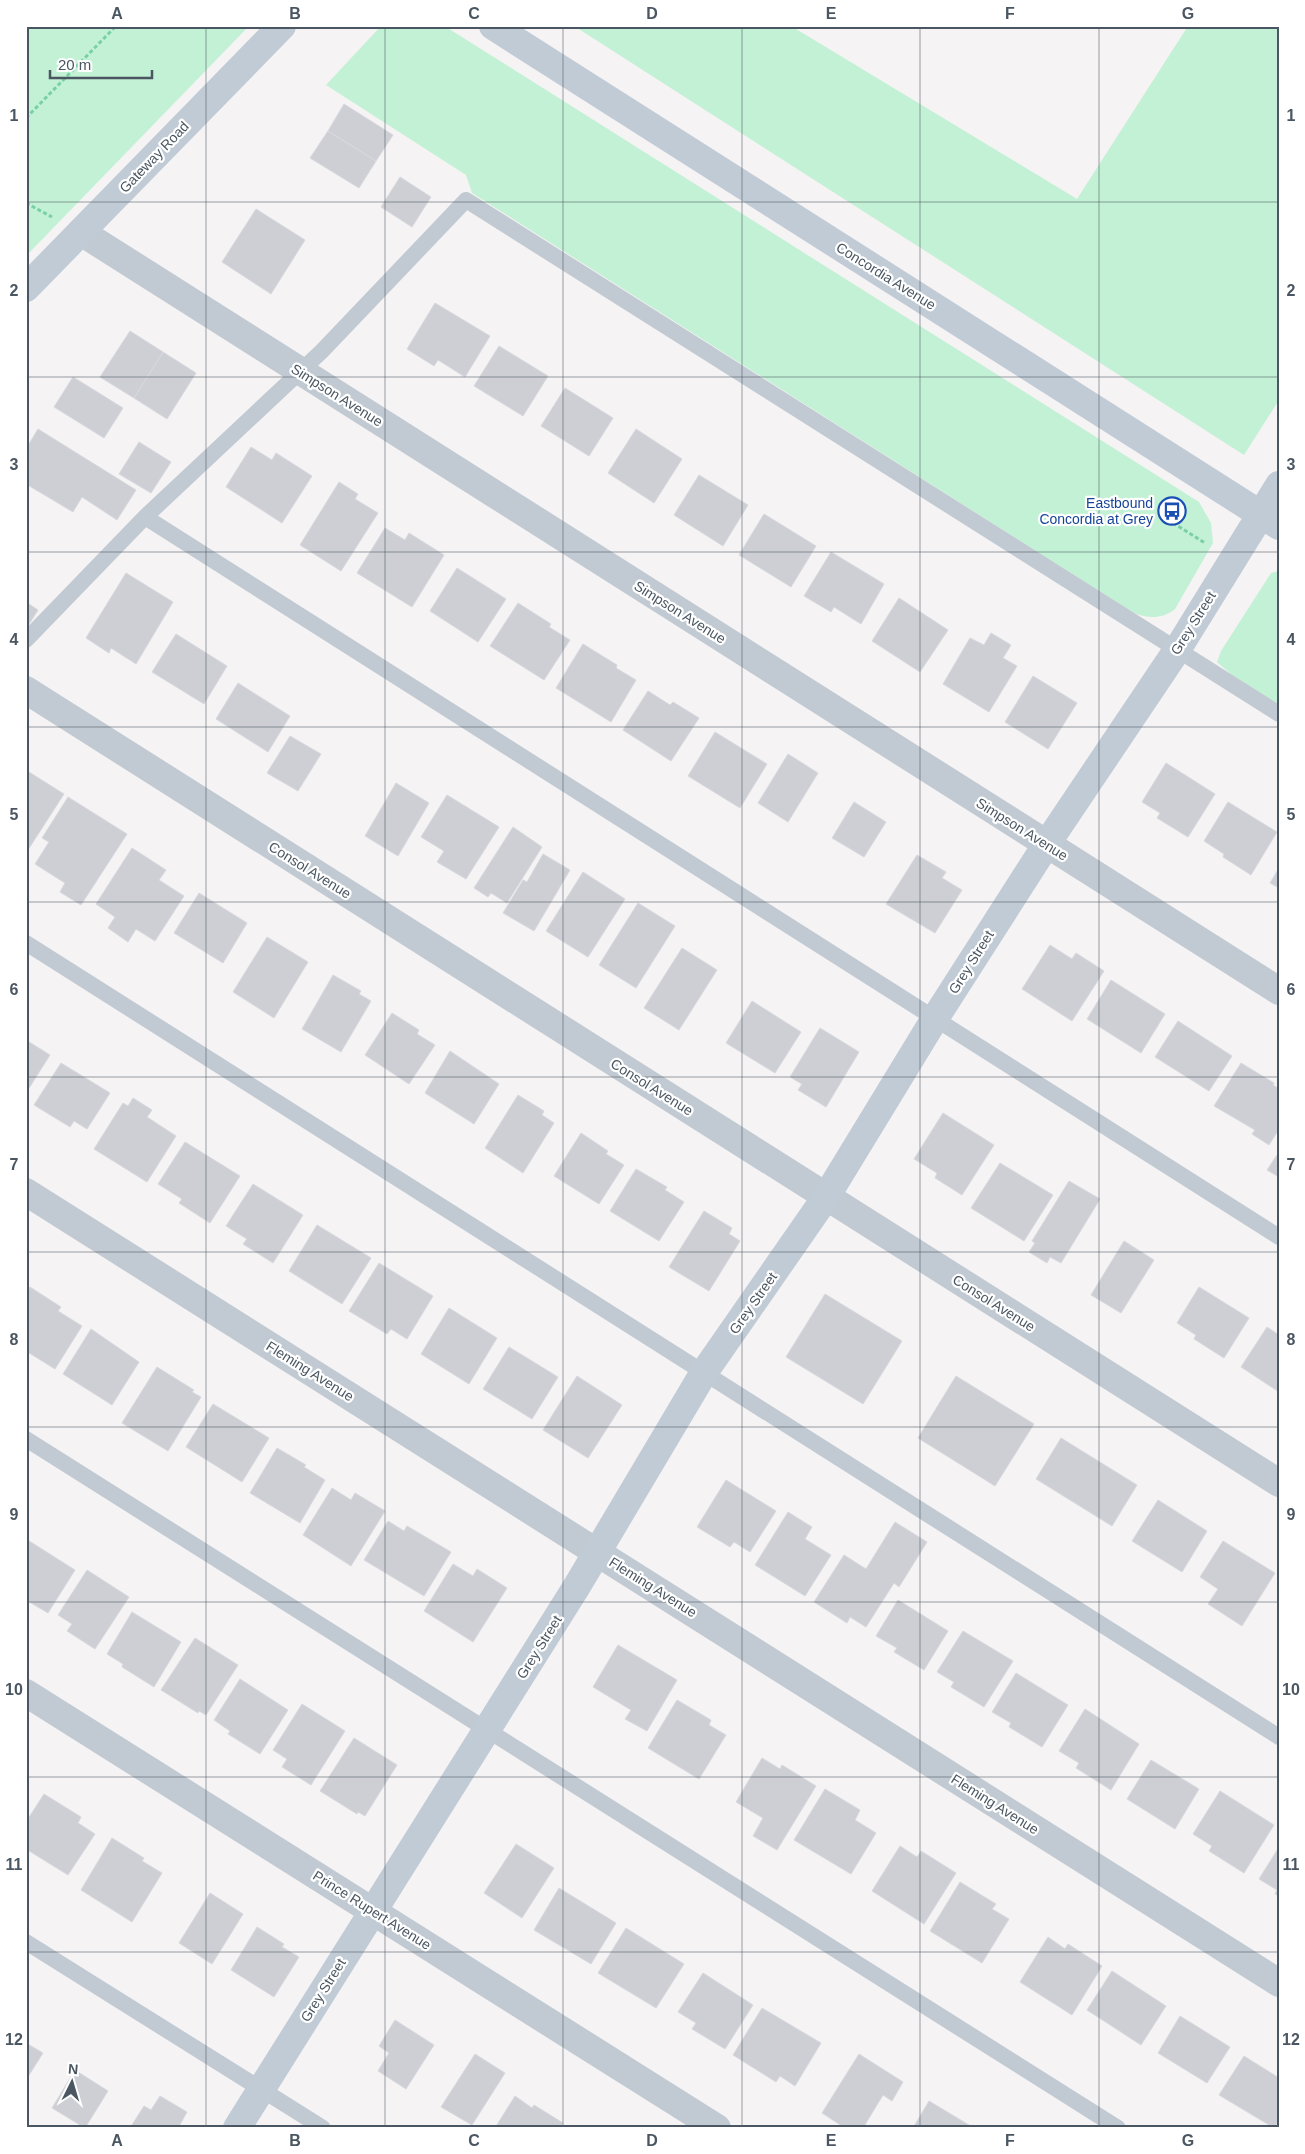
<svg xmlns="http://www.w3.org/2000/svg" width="1305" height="2154" viewBox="0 0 1305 2154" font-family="Arial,sans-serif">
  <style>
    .green { fill: #c3f1d5 }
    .building { fill: #cdcfd5; stroke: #d7d9de }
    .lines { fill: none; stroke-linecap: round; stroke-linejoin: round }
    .path { stroke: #7ad0a6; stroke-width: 3; stroke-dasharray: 4 2.5; stroke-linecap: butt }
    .lane { stroke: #c1cad2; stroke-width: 16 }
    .street { stroke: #c1cad2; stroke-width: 28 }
    .secondary { stroke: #c1cbd6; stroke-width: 28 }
    .grid { fill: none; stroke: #4a5661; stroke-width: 1; stroke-opacity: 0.55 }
    .labels { text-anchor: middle; stroke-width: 4.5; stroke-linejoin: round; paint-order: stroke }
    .street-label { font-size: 14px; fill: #4a5661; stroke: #fff }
    .transit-label { font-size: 14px; fill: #164399; stroke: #fff; text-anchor: end }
    .neatline { fill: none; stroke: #4a5661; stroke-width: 2 }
    .grid-label { font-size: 16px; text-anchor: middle; font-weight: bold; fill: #4a5661 }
  </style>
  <rect width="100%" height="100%" fill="#f5f3f3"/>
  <path class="green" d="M 26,26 L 249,26 L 26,256 Z
    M 381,26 L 446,27 L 1199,502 L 1211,523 L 1213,543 L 1175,609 C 1162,619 1149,619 1134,613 L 472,193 L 466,175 L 326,85 Z
    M 574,26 L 791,26 L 1077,199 L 1188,26 L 1279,26 L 1279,400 L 1244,455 Z
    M 1279,571 L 1279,705 L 1232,675 L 1217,662 L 1221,651 L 1271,573 Z"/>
  <path class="building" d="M 344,104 L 393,135 L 376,161 L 328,131 Z
    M 328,131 L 376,161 L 359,188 L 310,158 Z
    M 400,177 L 431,197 L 412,227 L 381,207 Z
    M 256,209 L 305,240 L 271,294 L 222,262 Z
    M 435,303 L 490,336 L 465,377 L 438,360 L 434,366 L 407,349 Z
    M 130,331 L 163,352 L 134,398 L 100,377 Z
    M 499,346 L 548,376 L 523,416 L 474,386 Z
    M 163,352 L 196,373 L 167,419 L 134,398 Z
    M 73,377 L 123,408 L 104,438 L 54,407 Z
    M 565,388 L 613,418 L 589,456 L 541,426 Z
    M 38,429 L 136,490 L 117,520 L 82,497 L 73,512 L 26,484 L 26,449 Z
    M 636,429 L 682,459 L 654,503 L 608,473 Z
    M 139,442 L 171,462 L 151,493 L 119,474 Z
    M 251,447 L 272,460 L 276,453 L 312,476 L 282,523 L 226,487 Z
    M 699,475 L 748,505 L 723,546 L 674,515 Z
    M 339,482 L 358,494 L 355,499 L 378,513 L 341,571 L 300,545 Z
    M 764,514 L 816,546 L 791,587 L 739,555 Z
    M 385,528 L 405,540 L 409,533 L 444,555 L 412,607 L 357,573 Z
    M 831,552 L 884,584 L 861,624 L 834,607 L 831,612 L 804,596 Z
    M 457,568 L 506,599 L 478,642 L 430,611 Z
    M 126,573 L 173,602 L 136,664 L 111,648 L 109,653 L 86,638 Z
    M 899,598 L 948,630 L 920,672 L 872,641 Z
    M 26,602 L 38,610 L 26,629 Z
    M 518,603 L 551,624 L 549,627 L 570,640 L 544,680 L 490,646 Z
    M 991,633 L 1011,645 L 1003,658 L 1017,666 L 989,712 L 943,684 L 970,638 L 984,645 Z
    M 176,634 L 227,666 L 204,704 L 152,672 Z
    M 583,644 L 617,665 L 616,668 L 636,680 L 611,722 L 556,688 Z
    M 1033,676 L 1077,703 L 1048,749 L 1005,722 Z
    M 238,683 L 290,716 L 268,752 L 216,719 Z
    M 648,691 L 670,705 L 673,702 L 699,718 L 671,761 L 623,730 Z
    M 715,732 L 767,764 L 740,808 L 688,776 Z
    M 290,736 L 321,754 L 298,791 L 267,773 Z
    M 788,754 L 818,773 L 788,822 L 758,803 Z
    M 1166,763 L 1215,794 L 1188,837 L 1157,818 L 1160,813 L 1142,802 Z
    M 29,772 L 64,794 L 26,853 L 26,776 Z
    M 396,783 L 429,803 L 398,856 L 365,836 Z
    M 447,795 L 499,827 L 466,879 L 437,862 L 444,851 L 421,837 Z
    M 68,797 L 127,834 L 81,905 L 60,892 L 65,883 L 35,864 L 49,842 L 42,838 Z
    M 854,802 L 886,822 L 864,857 L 832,838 Z
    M 1228,802 L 1277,832 L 1251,875 L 1223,857 L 1224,854 L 1204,841 Z
    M 513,827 L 542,847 L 507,903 L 491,893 L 488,897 L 474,888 Z
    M 132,848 L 166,870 L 159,880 L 184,896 L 155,941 L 136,929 L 128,942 L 108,928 L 115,917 L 96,904 Z
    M 543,854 L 570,870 L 534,931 L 503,913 L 523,880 L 527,882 Z
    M 917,855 L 946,872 L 942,878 L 962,890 L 935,933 L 886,904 Z
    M 1279,868 L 1279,888 L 1270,883 Z
    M 583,872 L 625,899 L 588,957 L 546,931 Z
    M 199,893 L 247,923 L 223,963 L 174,933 Z
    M 638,903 L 675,926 L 636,988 L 599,965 Z
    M 267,937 L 308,962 L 274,1018 L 233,992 Z
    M 1050,945 L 1072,959 L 1076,953 L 1104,971 L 1072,1021 L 1022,989 Z
    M 682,948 L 717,970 L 679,1030 L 644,1008 Z
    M 333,975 L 361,991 L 359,994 L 371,1001 L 341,1052 L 302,1029 Z
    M 1111,980 L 1165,1014 L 1141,1053 L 1087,1019 Z
    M 752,1001 L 801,1032 L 775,1073 L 726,1043 Z
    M 392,1013 L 419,1030 L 417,1034 L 435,1045 L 409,1084 L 365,1055 Z
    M 1178,1021 L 1232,1056 L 1209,1091 L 1155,1057 Z
    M 820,1028 L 859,1052 L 826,1107 L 798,1090 L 802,1084 L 790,1077 Z
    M 26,1040 L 50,1055 L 26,1093 Z
    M 450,1051 L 499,1084 L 474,1124 L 425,1093 Z
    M 61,1063 L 110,1093 L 87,1129 L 74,1121 L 70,1127 L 34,1105 Z
    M 1241,1063 L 1274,1083 L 1273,1085 L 1279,1089 L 1279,1129 L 1269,1145 L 1252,1134 L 1255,1130 L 1214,1106 Z
    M 518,1095 L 544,1111 L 542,1115 L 554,1123 L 523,1173 L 485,1148 Z
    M 133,1098 L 152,1110 L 147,1117 L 176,1136 L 147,1182 L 94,1149 L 123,1103 L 128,1106 Z
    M 943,1113 L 994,1145 L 962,1195 L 935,1178 L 937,1173 L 914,1159 Z
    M 581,1133 L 608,1151 L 606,1154 L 624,1165 L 599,1204 L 554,1176 Z
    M 185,1142 L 240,1176 L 210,1223 L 179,1203 L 182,1199 L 158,1184 Z
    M 1279,1152 L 1279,1177 L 1267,1170 Z
    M 1000,1163 L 1053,1195 L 1024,1241 L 971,1208 Z
    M 636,1169 L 667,1187 L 665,1190 L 684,1202 L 659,1241 L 610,1211 Z
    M 1069,1181 L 1100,1199 L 1061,1263 L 1050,1257 L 1047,1263 L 1029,1252 L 1035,1243 L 1032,1241 Z
    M 253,1184 L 303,1215 L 273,1263 L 243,1244 L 247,1239 L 226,1226 Z
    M 704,1211 L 732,1228 L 729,1234 L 740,1241 L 709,1291 L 669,1267 Z
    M 317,1225 L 371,1258 L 342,1304 L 289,1271 Z
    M 1124,1241 L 1154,1260 L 1121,1313 L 1091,1295 Z
    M 379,1263 L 433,1296 L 407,1339 L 391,1329 L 387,1334 L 349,1311 Z
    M 30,1287 L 61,1307 L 58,1311 L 82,1326 L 55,1369 L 26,1351 L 26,1293 Z
    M 1199,1287 L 1249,1318 L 1224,1358 L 1194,1339 L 1196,1335 L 1177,1323 Z
    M 825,1294 L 902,1341 L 863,1404 L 786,1357 Z
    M 449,1308 L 497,1338 L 469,1384 L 421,1354 Z
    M 1267,1327 L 1279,1335 L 1279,1392 L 1241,1367 Z
    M 91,1329 L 139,1362 L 112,1405 L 63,1374 Z
    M 509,1347 L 558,1377 L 532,1419 L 483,1389 Z
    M 157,1367 L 194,1390 L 192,1392 L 201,1397 L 168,1451 L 122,1423 Z
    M 577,1376 L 622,1405 L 588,1458 L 543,1430 Z
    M 956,1376 L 1034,1424 L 995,1486 L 918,1438 Z
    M 213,1404 L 269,1438 L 242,1482 L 186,1447 Z
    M 1061,1438 L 1137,1485 L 1112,1526 L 1036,1479 Z
    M 277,1448 L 306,1465 L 304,1467 L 325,1480 L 300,1523 L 250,1493 Z
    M 726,1480 L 776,1511 L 750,1552 L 734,1542 L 730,1547 L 697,1527 Z
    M 332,1488 L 351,1500 L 355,1493 L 385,1511 L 351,1566 L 303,1535 Z
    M 1158,1500 L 1207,1531 L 1182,1572 L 1132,1541 Z
    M 788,1512 L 812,1527 L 805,1539 L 831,1555 L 805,1596 L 755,1565 Z
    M 388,1521 L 404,1531 L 407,1526 L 451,1552 L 424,1596 L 364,1560 Z
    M 895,1522 L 927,1542 L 899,1587 L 894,1583 L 866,1627 L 850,1617 L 847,1623 L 814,1602 L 844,1555 L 866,1569 Z
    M 26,1539 L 75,1570 L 48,1613 L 26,1600 Z
    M 1223,1541 L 1275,1573 L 1242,1626 L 1208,1604 L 1218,1589 L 1200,1577 Z
    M 453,1564 L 473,1576 L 477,1569 L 507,1588 L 473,1642 L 424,1611 Z
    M 87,1570 L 129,1597 L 95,1649 L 67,1631 L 72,1624 L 58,1615 Z
    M 898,1600 L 948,1631 L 924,1670 L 894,1652 L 897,1648 L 876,1636 Z
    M 132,1612 L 181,1642 L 154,1687 L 122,1667 L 123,1664 L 107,1654 Z
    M 963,1631 L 1013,1661 L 984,1707 L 951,1687 L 954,1682 L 937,1672 Z
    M 195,1638 L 238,1665 L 206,1715 L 199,1711 L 198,1713 L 161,1690 Z
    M 618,1645 L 677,1680 L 647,1731 L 625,1719 L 631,1710 L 593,1687 Z
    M 1016,1673 L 1068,1705 L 1042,1747 L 1009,1727 L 1011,1723 L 992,1712 Z
    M 240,1679 L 288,1710 L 260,1754 L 228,1734 L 230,1731 L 214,1720 Z
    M 677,1700 L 711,1720 L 709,1725 L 726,1735 L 699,1779 L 648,1748 Z
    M 302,1704 L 345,1731 L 311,1785 L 282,1767 L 287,1759 L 273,1750 Z
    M 1085,1709 L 1139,1744 L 1111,1790 L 1076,1768 L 1079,1763 L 1059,1751 Z
    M 354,1738 L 397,1765 L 365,1816 L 358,1812 L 357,1814 L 320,1791 Z
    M 762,1758 L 780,1769 L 782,1765 L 816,1786 L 777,1850 L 753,1836 L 763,1818 L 736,1802 Z
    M 1151,1760 L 1199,1789 L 1175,1829 L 1127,1799 Z
    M 825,1789 L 860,1810 L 855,1820 L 876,1833 L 851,1874 L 794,1840 Z
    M 1220,1791 L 1274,1825 L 1244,1873 L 1209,1851 L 1212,1846 L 1193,1834 Z
    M 44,1794 L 81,1817 L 78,1823 L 95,1834 L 68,1875 L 26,1849 L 26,1822 Z
    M 112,1838 L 144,1858 L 142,1861 L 162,1873 L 132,1922 L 81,1890 Z
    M 516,1844 L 554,1868 L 522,1918 L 484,1893 Z
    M 900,1846 L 917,1857 L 921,1851 L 956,1873 L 924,1924 L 872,1891 Z
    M 1279,1847 L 1279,1896 L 1275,1894 L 1277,1890 L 1259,1879 Z
    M 960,1882 L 996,1904 L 992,1909 L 1009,1919 L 982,1963 L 930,1931 Z
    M 559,1888 L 616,1923 L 591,1964 L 534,1930 Z
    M 210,1893 L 243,1914 L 212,1964 L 179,1943 Z
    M 257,1927 L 284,1944 L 282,1947 L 299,1957 L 274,1997 L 231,1970 Z
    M 626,1928 L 684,1964 L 656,2008 L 598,1973 Z
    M 1048,1937 L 1065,1949 L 1068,1944 L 1102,1966 L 1072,2015 L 1020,1982 Z
    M 1112,1971 L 1166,2006 L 1141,2045 L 1087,2010 Z
    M 703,1973 L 753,2005 L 725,2049 L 692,2029 L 696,2023 L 678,2012 Z
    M 762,2008 L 821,2043 L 795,2086 L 780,2076 L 776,2082 L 733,2055 Z
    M 1180,2016 L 1230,2047 L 1207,2083 L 1158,2053 Z
    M 395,2020 L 434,2045 L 406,2089 L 378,2071 L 389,2053 L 379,2046 Z
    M 26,2043 L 43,2053 L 26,2080 Z
    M 475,2054 L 505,2073 L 472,2125 L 441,2107 Z
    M 859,2054 L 903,2082 L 892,2101 L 883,2095 L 863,2128 L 845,2128 L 822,2113 Z
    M 1244,2056 L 1279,2078 L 1279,2120 L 1274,2128 L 1219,2095 Z
    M 75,2070 L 108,2091 L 85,2128 L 52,2108 Z
    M 160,2096 L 187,2112 L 178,2128 L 130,2128 L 144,2106 L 151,2110 Z
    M 515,2096 L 532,2108 L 534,2105 L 563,2123 L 560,2128 L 495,2128 Z
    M 929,2101 L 974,2128 L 913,2128 Z"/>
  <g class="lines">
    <path class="path" d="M 26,118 L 116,26
      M 26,203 L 52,217
      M 1162,516 L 1205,543"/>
    <path class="lane" d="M 145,517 L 1279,1237
      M 26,640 L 145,517 L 322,351 L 466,200 L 1279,714
      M 26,943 L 1279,1737
      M 26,1439 L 1118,2128
      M 26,1942 L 323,2128"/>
    <path class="street" d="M 81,232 L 1279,991
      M 26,690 L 1279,1483
      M 26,1192 L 1279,1983
      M 26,1693 L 717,2128"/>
    <path class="secondary" d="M 493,26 L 1279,526
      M 26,288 L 282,26
      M 237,2128 L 577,1586 L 703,1374 L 826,1197 L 934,1020 L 1046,845 L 1177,650 L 1279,485"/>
  </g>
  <path class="grid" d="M 206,26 L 206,2128M 385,26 L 385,2128M 563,26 L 563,2128M 742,26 L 742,2128M 920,26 L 920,2128M 1099,26 L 1099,2128M 26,202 L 1279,202M 26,377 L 1279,377M 26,552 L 1279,552M 26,727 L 1279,727M 26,902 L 1279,902M 26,1077 L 1279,1077M 26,1252 L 1279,1252M 26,1427 L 1279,1427M 26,1602 L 1279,1602M 26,1777 L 1279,1777M 26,1952 L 1279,1952"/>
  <defs>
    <g id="bus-ring" transform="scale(1.4375)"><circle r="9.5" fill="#fff" stroke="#1a4fb4" stroke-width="1.5"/><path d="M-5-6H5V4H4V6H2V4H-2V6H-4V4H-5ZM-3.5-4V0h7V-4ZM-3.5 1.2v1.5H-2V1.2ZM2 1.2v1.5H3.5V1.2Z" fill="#1a4fb4"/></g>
  </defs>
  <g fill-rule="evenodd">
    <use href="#bus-ring" x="1172" y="511"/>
  </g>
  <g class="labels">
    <g class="street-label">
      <text transform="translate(154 157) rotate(-46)" y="5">Gateway Road</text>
      <text transform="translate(886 276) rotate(32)" y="5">Concordia Avenue</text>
      <text transform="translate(337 395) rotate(32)" y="5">Simpson Avenue</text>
      <text transform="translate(680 612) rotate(32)" y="5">Simpson Avenue</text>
      <text transform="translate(1193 623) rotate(-58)" y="5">Grey Street</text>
      <text transform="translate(1022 829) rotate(32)" y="5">Simpson Avenue</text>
      <text transform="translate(310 870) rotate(32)" y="5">Consol Avenue</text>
      <text transform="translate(971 962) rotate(-58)" y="5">Grey Street</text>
      <text transform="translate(652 1087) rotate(32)" y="5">Consol Avenue</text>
      <text transform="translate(753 1303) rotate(-55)" y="5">Grey Street</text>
      <text transform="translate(994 1303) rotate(32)" y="5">Consol Avenue</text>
      <text transform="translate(310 1371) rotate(32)" y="5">Fleming Avenue</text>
      <text transform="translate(653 1587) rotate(32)" y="5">Fleming Avenue</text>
      <text transform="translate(539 1647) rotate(-58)" y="5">Grey Street</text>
      <text transform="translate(995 1804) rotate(32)" y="5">Fleming Avenue</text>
      <text transform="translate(372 1910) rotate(32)" y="5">Prince Rupert Avenue</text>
      <text transform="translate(323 1990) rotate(-58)" y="5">Grey Street</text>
    </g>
    <g class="transit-label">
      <text x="1153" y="508">Eastbound<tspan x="1153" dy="16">Concordia at Grey</tspan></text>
    </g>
  </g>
  <rect width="1305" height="2154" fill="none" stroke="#ffffff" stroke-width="55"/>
  <g transform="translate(72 2082) rotate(5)" stroke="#ffffff" stroke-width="4" paint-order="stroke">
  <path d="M0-4L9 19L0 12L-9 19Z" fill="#4a5661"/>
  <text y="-8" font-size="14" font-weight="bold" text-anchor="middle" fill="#4a5661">N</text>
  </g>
  <path d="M50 70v8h102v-8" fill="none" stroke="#4a5661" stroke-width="2.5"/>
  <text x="58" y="70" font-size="15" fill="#4a5661" stroke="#ffffff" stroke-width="4" paint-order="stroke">20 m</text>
  <rect x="28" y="28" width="1250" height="2098" class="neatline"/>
  <g class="grid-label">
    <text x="117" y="19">A</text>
    <text x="295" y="19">B</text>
    <text x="474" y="19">C</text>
    <text x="652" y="19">D</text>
    <text x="831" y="19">E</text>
    <text x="1010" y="19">F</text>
    <text x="1188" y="19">G</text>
    <text x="14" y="121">1</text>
    <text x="1291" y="121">1</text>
    <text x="14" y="296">2</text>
    <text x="1291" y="296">2</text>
    <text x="14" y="470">3</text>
    <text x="1291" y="470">3</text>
    <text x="14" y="645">4</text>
    <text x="1291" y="645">4</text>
    <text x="14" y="820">5</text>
    <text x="1291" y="820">5</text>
    <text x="14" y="995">6</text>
    <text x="1291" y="995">6</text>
    <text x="14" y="1170">7</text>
    <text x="1291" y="1170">7</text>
    <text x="14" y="1345">8</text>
    <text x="1291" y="1345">8</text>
    <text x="14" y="1520">9</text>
    <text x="1291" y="1520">9</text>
    <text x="14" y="1695">10</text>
    <text x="1291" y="1695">10</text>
    <text x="14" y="1870">11</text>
    <text x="1291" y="1870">11</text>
    <text x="14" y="2045">12</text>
    <text x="1291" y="2045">12</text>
    <text x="117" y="2146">A</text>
    <text x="295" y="2146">B</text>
    <text x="474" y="2146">C</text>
    <text x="652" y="2146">D</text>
    <text x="831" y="2146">E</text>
    <text x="1010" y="2146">F</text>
    <text x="1188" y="2146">G</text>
  </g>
</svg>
